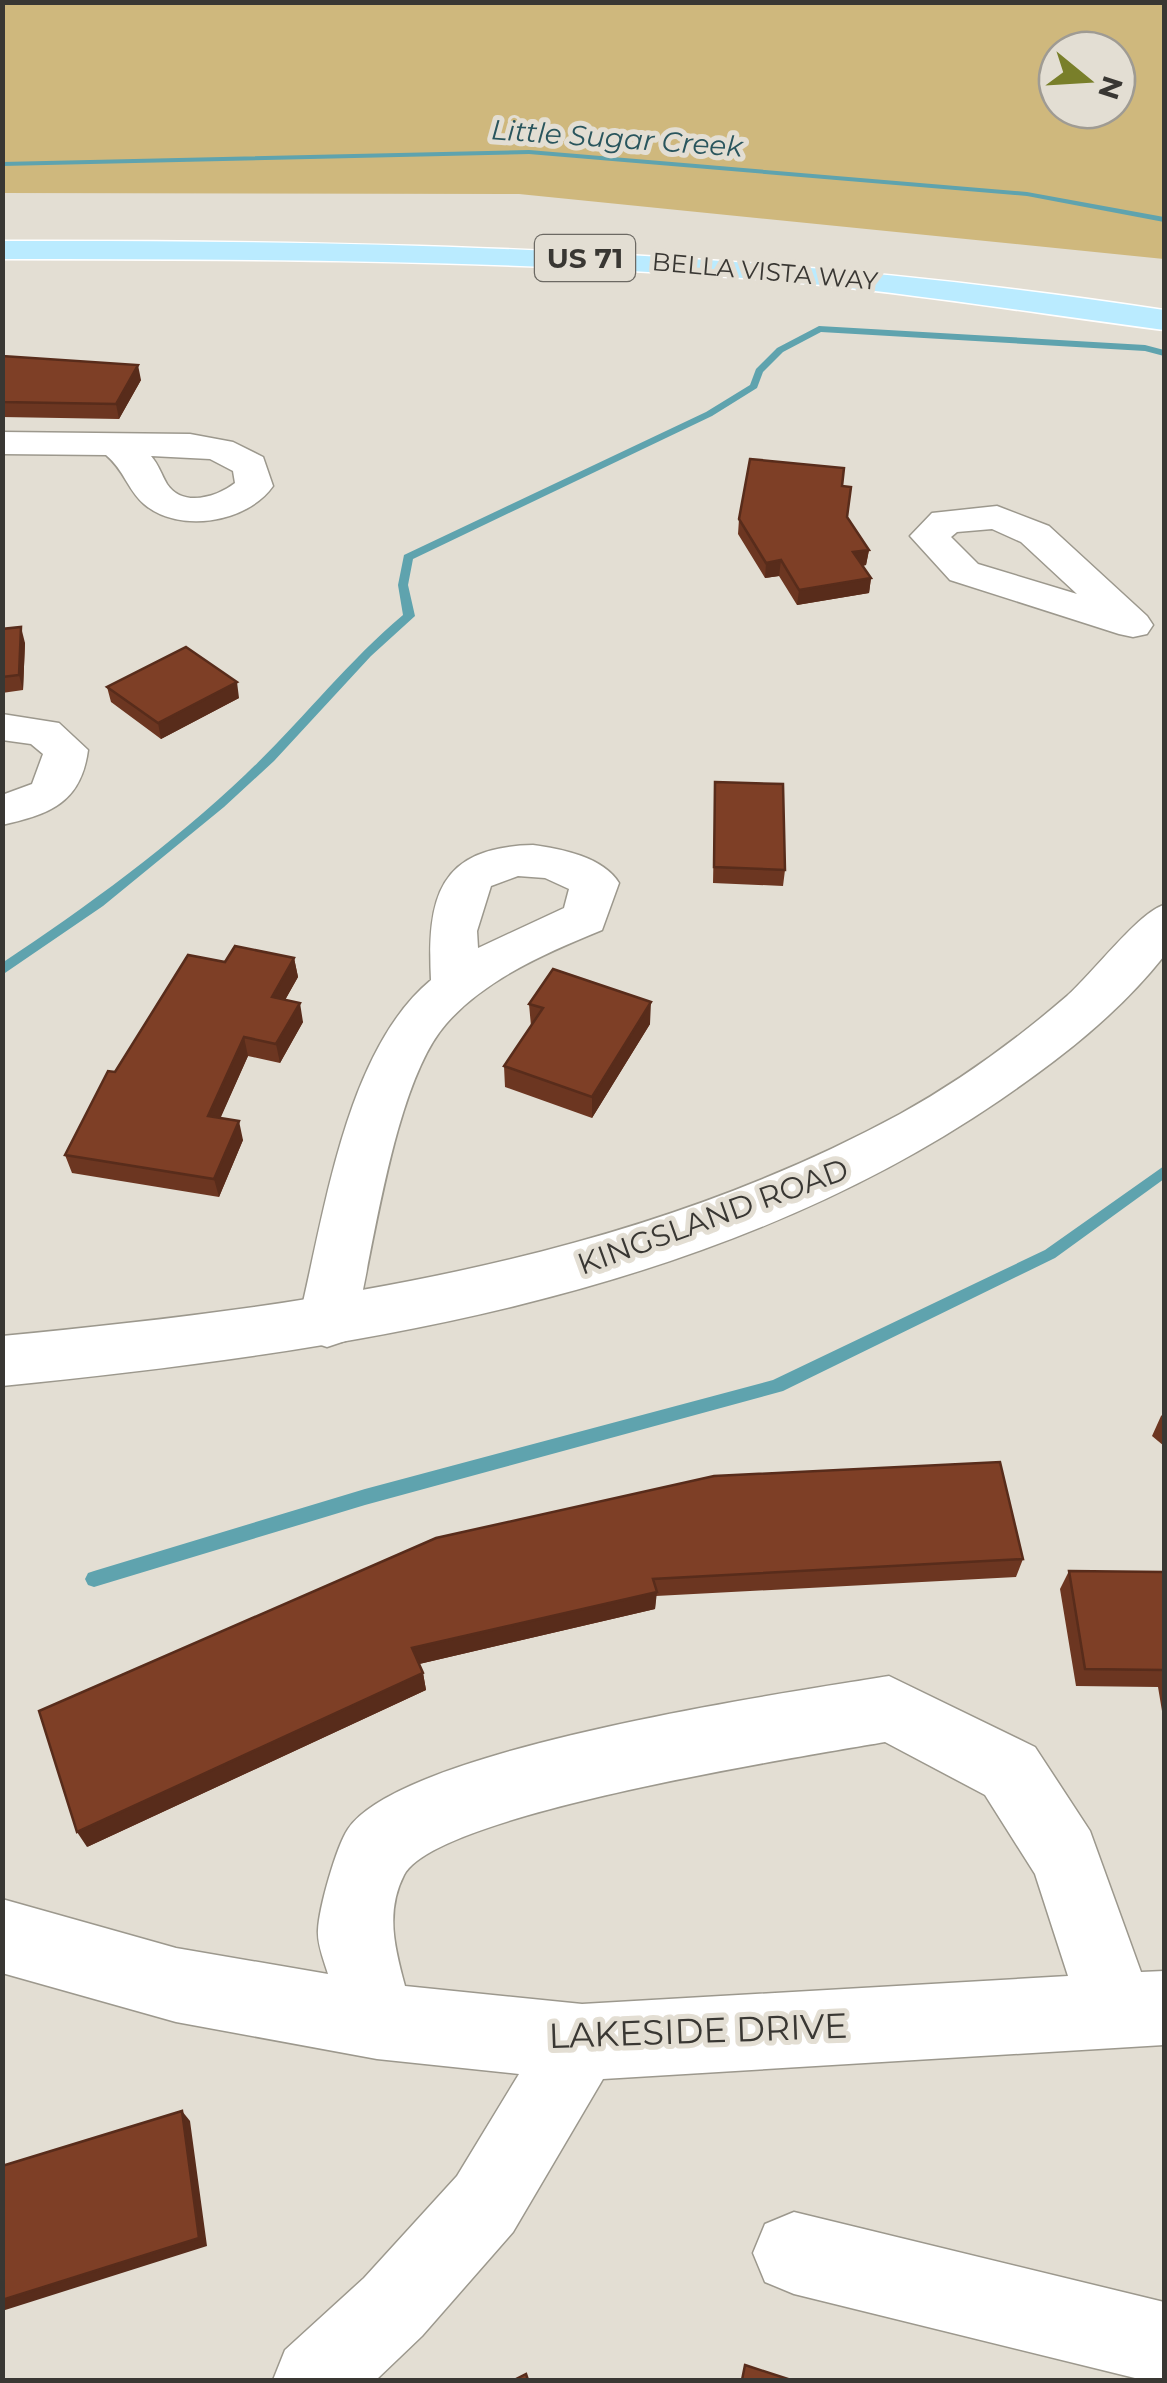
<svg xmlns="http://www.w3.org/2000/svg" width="1167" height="2383" viewBox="0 0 1167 2383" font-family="Montserrat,sans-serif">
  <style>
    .green { fill: #cfb87d; fill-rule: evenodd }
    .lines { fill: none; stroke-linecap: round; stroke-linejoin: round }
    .stream { fill: #5fa3ae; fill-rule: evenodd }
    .minor-casing { stroke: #9c988d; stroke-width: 3 }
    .tertiary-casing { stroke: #9c988d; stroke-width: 3 }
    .primary-casing { stroke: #fff; stroke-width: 3 }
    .minor { fill: #fff; fill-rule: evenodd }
    .tertiary { fill: #fff; fill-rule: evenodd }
    .primary { fill: #baebff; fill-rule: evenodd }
    .wall { fill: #6c3621 }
    .shaded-wall { fill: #582c1b }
    .building { fill: #7e3f26; stroke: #582c1b; stroke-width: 2.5 }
    .labels { text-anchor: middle; stroke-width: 10; stroke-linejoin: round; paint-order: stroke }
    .far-street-label { font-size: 25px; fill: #393733; stroke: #e3ded3 }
    .far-water-label { font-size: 28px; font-style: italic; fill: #29555d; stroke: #e3ded3 }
    .shield { fill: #e3ded3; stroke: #6c6963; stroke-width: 2.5 }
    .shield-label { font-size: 28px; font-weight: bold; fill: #393733 }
    .street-label { font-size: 30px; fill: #393733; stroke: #e3ded3 }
    .near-street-label { font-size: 35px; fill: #393733; stroke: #e3ded3 }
  </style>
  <rect width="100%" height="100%" fill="#e3ded3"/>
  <path class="green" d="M 3,2 L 1164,3 L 1164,259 L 519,194 L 3,193 ZM 1057,50 L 1117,50 L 1117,110 L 1057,110 Z"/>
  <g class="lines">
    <path class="stream" d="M 529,150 L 1027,192 L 1164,217 L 1164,222 L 1027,196 L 529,154 L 2,166 L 2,162 Z
      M 819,326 L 1145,345 L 1164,350 L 1164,356 L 1145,351 L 821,332 L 783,352 L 763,372 L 757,388 L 712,416 L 413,559 L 408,585 L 415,616 L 371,656 L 274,761 L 224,807 L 103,906 L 2,975 L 2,963 C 88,906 171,845 246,774 C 300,723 346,663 403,615 L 398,585 L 404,555 L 706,412 L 750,385 L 756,369 L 777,348 Z
      M 1164,1166 L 1164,1179 L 1055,1258 L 783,1391 L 365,1505 L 94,1587 L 88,1585 L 85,1579 L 88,1573 L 94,1571 L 365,1489 L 773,1380 L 1045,1250 Z"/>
    <g class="minor-casing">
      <path id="minor" d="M 2,432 L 190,434 L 233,442 L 263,457 L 273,486 C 247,523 179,534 144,504 C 127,489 125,471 106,455 L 2,454 ZM 151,456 L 210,459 L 233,471 L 235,483 C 217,497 183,508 167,484 C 161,474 159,465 151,456 Z
        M 997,506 L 1049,526 L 1147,616 L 1153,625 L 1147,634 L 1133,637 L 1119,634 L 950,580 L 910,536 L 932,513 ZM 992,529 L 1021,542 L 1077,594 L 978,564 L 951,537 L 957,532 Z
        M 2,714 L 59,723 L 88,750 C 81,803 50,814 2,825 L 2,795 L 32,784 L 43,754 L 31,744 L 2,740 Z
        M 533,845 C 562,849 603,857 619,883 L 602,930 C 548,952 485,979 446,1024 C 395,1082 374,1245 356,1323 L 348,1340 L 327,1347 L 306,1340 L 298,1323 C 324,1219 344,1052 431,980 C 427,898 438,847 533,845 ZM 518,876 L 545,878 L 569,889 L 564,908 L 478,948 L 477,931 L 491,886 Z
        M 889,1676 L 1035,1747 L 1090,1831 L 1141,1972 L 1164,1971 L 1164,2045 L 603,2079 L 513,2232 L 422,2336 L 376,2380 L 273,2380 L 285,2350 L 364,2278 L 457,2176 L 519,2074 L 377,2059 L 176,2022 L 2,1973 L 2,1899 L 176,1948 L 328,1974 C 324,1961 317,1944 318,1930 C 319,1908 336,1847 348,1829 C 402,1748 785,1693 889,1676 ZM 885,1742 L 985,1795 L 1035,1874 L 1068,1976 L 582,2004 L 405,1986 C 395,1949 385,1912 404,1875 C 436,1813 806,1756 885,1742 Z
        M 794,2212 L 1164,2302 L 1164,2380 L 1143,2380 L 794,2294 L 765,2282 L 753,2253 L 765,2224 Z"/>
    </g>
    <g class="tertiary-casing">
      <path id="tertiary" d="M 1164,905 L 1164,956 C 1118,1014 1061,1058 1000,1100 C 709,1299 346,1351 2,1386 L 2,1336 C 311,1306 624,1264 900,1114 C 958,1082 1016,1040 1067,996 C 1092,974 1139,912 1164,905 Z"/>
    </g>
    <g class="primary-casing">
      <path id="primary" d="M 2,241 C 394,240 776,250 1164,310 L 1164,330 C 1019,311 875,287 729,277 C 487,260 245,259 2,259 Z"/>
    </g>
    <use href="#minor" class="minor"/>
    <use href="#tertiary" class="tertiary"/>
    <use href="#primary" class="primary"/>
  </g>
  <path class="wall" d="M 2,356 L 141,380 L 119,419 L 2,417 Z
    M 842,486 L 847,517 L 869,550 L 866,565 L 862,566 L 871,578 L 869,593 L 797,605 L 779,576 L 765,578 L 738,534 L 739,519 Z
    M 2,629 L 25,643 L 23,690 L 2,693 Z
    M 107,687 L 239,698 L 161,739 L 111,702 Z
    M 715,782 L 785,870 L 783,886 L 713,883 Z
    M 294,958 L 298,977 L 285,1000 L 303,1022 L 280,1063 L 248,1056 L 220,1118 L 243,1140 L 219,1197 L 72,1173 L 65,1155 L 115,1072 Z
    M 529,1004 L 650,1024 L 592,1118 L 505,1087 L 504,1066 L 531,1026 Z
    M 1164,1413 L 1164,1446 L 1152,1436 L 1161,1416 Z
    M 436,1538 L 1023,1559 L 1016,1577 L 656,1596 L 655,1609 L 419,1664 L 423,1673 L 426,1690 L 87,1847 Z
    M 1069,1571 L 1164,1572 L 1164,1723 L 1158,1687 L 1076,1686 L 1060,1589 Z"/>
  <path class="shaded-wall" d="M 138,365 L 141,380 L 119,419 L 116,404 Z
    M 869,550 L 866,565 L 851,568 L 853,552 Z
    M 781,560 L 779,576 L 765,578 L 766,563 Z
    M 871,578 L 869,593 L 797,605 L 799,590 Z
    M 21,627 L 25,643 L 23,690 L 19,675 Z
    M 237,682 L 239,698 L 161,739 L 158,723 Z
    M 294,958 L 298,977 L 276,1016 L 272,997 Z
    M 651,1002 L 650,1024 L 592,1118 L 592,1097 Z
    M 300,1003 L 303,1022 L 280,1063 L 276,1044 Z
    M 244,1037 L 248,1056 L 213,1135 L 208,1116 Z
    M 239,1121 L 243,1140 L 219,1197 L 214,1179 Z
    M 657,1592 L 655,1609 L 415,1665 L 412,1648 Z
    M 423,1673 L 426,1690 L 87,1847 L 77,1832 Z
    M 182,2111 L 190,2121 L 207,2246 L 2,2311 L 2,2300 Z"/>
  <path class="building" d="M 2,356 L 138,365 L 116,404 L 2,402 Z
    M 750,459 L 844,468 L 842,486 L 851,487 L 847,517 L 869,550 L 853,552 L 871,578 L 799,590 L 781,560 L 766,563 L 739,519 Z
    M 21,627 L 19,675 L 2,677 L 2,629 Z
    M 186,647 L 237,682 L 158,723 L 107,687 Z
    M 715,782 L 783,784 L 785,870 L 714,867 Z
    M 235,946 L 294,958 L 272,997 L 300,1003 L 276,1044 L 244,1037 L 208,1116 L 239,1121 L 214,1179 L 65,1155 L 108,1071 L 115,1072 L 188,955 L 225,962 Z
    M 553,969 L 651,1002 L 592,1097 L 504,1066 L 543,1008 L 529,1004 Z
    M 1000,1462 L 1023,1559 L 653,1579 L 657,1592 L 412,1648 L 423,1673 L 77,1832 L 39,1711 L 436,1538 L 714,1476 Z
    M 1069,1571 L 1164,1572 L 1164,1670 L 1085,1669 Z
    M 182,2111 L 199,2238 L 2,2300 L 2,2166 Z
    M 745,2365 L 791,2380 L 742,2380 Z
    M 526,2374 L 528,2380 L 514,2380 Z"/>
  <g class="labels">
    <g class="far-street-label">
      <text transform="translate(765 271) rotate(5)" y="9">BELLA VISTA WAY</text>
    </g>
    <g class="far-water-label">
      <text transform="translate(617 138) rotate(4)" y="10">Little Sugar Creek</text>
    </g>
    <rect class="shield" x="535" y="235" width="100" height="46" rx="8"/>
    <g class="shield-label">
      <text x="585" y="268">US 71</text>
    </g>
    <g class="street-label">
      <text transform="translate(713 1217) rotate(-20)" y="10">KINGSLAND ROAD</text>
    </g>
    <g class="near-street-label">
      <text transform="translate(698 2031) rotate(-2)" y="12">LAKESIDE DRIVE</text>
    </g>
  </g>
  <rect width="1167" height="2383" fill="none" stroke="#393733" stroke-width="10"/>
  <g transform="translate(1087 80) rotate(108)"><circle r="48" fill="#e3ded3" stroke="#9f9b93" stroke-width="2.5"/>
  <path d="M0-8L18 38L0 25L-18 38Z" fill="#797f2a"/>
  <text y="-15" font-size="28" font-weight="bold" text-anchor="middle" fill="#393733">N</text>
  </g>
</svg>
